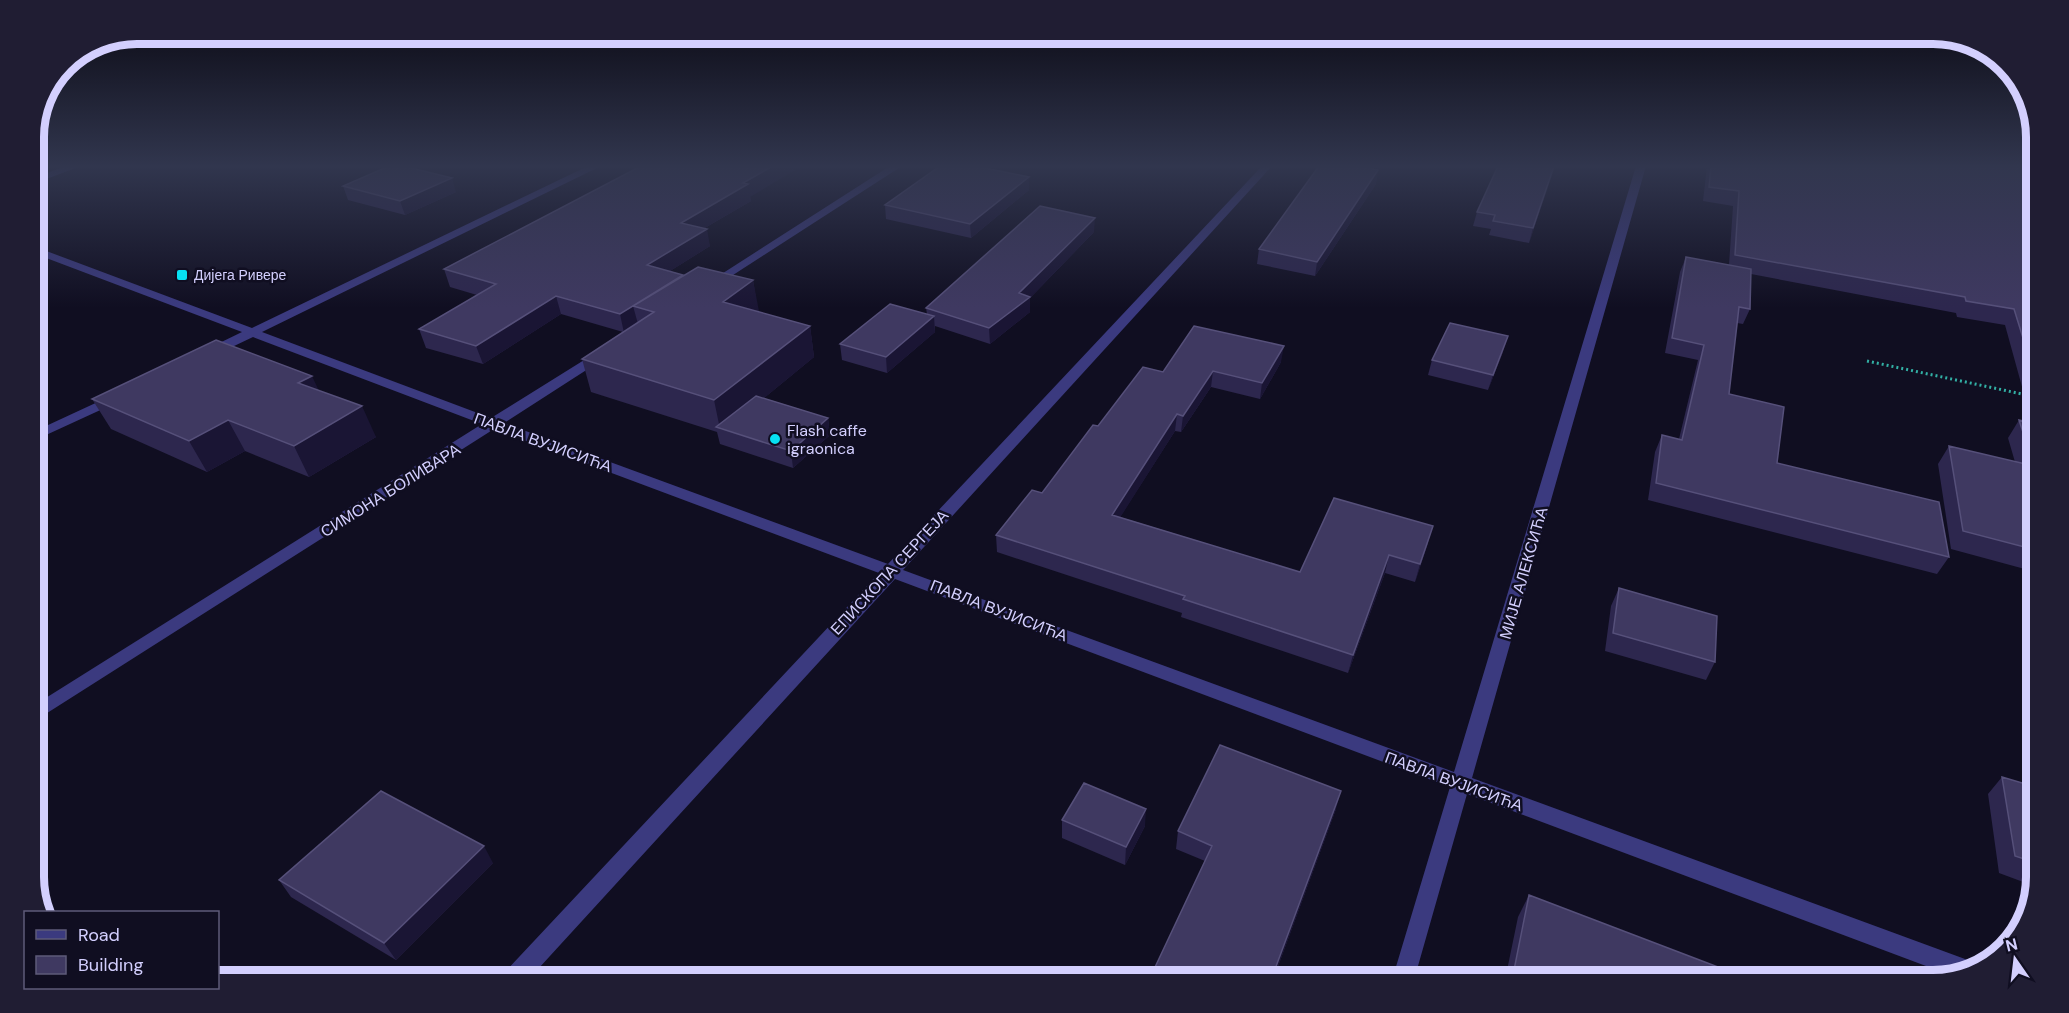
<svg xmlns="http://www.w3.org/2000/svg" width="2069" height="1013" viewBox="0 0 2069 1013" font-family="'DM Sans',sans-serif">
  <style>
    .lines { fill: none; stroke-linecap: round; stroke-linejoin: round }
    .path { stroke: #32afa4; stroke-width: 3; stroke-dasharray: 2 3; stroke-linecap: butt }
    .minor { fill: #3b3a7f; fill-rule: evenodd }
    .wall { fill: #2d274e }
    .shaded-wall { fill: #1a1534 }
    .building { fill: #3f3961; stroke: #56507a; stroke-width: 1.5 }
    .poi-dot { fill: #07e1f2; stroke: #100e21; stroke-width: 2 }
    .labels { text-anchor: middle; stroke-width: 5; stroke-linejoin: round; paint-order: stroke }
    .far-poi-label { font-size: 14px; fill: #d3cffe; stroke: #100e21; text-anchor: start }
    .poi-label { font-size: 16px; fill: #d3cffe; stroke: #100e21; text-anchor: start }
    .street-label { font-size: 16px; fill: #d3cffe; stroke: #100e21 }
    .rim { fill: none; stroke: #d3cffe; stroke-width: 8 }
  </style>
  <rect width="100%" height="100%" fill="#100e21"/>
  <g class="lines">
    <path class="path" d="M 1867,361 L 2036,397"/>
    <path class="minor" d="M 66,166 L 81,166 L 33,184 L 33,178 Z
      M 588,166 L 601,166 L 262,332 L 491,418 L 597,352 L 605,352 L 607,355 L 605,358 L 504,423 L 888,564 L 1262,166 L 1272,166 L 903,570 L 1454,772 L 1636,166 L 1646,166 L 1472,778 L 1965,959 L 1973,962 L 1975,967 L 1950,975 L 1467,794 L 1414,980 L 1392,980 L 1450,787 L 895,579 L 528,980 L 502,980 L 505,972 L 879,573 L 494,429 L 33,722 L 33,706 L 482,424 L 253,337 L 213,356 L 205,356 L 203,353 L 205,350 L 242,332 L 33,253 L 33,246 L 252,328 Z
      M 890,166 L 902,166 L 716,286 L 712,287 L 706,284 Z
      M 115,394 L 122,398 L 120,401 L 33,441 L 33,432 Z"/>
  </g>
  <path class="wall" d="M 1379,166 L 1377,170 L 1376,184 L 1315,276 L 1257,264 L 1259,249 Z
    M 1498,166 L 1555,166 L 1529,243 L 1489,235 L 1491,229 L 1473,226 L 1477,212 Z
    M 1707,166 L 2036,166 L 2036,572 L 1951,549 L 1938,464 L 1949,446 L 2015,462 L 2008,438 L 2019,420 L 2032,423 L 2005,325 L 1957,317 L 1956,313 L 1751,274 L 1750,309 L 1743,324 L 1737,323 L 1729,394 L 1777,463 L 1949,557 L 1937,574 L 1648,500 L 1655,452 L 1662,435 L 1679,439 L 1698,360 L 1665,353 L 1680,272 L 1686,257 L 1729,265 L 1733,206 L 1703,201 Z
    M 343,186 L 456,192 L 405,215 L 348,200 Z
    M 1029,190 L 971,238 L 886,219 L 885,205 Z
    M 750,197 L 751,201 L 703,229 L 710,246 L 670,271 L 683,275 L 753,280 L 758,312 L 810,326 L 814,357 L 764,398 L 828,418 L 830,435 L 793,468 L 720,444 L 717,432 L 591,392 L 582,359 L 623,332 L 561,314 L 483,364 L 426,348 L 419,329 L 477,295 L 450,287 L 444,269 Z
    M 1094,232 L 1030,298 L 1030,312 L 990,344 L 935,326 L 935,332 L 887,373 L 842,360 L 840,344 L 927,314 L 926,308 Z
    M 1503,352 L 1488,390 L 1428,375 L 1432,360 Z
    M 1281,362 L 1260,399 L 1211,387 L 1181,432 L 1175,431 L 1120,517 L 1300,572 L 1428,543 L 1415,582 L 1385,573 L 1348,673 L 1181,617 L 1182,613 L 997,552 L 996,535 L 1042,493 L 1098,426 L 1163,372 Z
    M 318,390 L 376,437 L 309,477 L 245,451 L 207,472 L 111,429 L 92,399 Z
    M 1619,588 L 1715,662 L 1706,680 L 1605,651 L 1611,606 Z
    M 2002,777 L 2036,787 L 2036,877 L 2034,886 L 1999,873 L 1988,794 Z
    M 1336,809 L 1273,980 L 1149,980 L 1205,861 L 1176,849 L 1178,831 Z
    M 1062,820 L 1145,826 L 1125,865 L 1062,838 Z
    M 493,863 L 396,960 L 291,897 L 279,880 Z
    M 1529,895 L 1752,980 L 1505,980 L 1518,917 Z"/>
  <path class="shaded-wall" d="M 773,166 L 802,166 L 750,197 L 751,201 L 684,240 L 681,223 L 743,183 Z
    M 1374,166 L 1379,166 L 1369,183 L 1372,169 Z
    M 1554,166 L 1555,166 L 1529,243 L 1533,228 Z
    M 1378,170 L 1376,184 L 1315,276 L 1317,262 Z
    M 1029,177 L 1029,190 L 971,238 L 970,224 Z
    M 452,178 L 456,192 L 405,215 L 400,201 Z
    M 1095,218 L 1094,232 L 1030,298 L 1030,312 L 990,344 L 989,328 L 1019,293 Z
    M 707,229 L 710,246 L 651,283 L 647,265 Z
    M 683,275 L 654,312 L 633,306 L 638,324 L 624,333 L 620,314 Z
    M 753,280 L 759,311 L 729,333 L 723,302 Z
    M 556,296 L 561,314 L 483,364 L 476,346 Z
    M 934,316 L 935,332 L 887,373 L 886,357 Z
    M 810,326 L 814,357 L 725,430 L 720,429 L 714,400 Z
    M 1508,336 L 1503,352 L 1488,390 L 1493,375 Z
    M 1284,346 L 1281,362 L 1260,399 L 1262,383 Z
    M 1213,371 L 1211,387 L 1181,432 L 1183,416 Z
    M 312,376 L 326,406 L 298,383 Z
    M 362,406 L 376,437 L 309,477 L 294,446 Z
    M 1177,414 L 1175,431 L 1111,532 L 1112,515 Z
    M 828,418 L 830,435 L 793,468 L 791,451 Z
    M 228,420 L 245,451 L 207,472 L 189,441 Z
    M 1433,526 L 1428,543 L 1415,582 L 1420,564 Z
    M 1389,555 L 1385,573 L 1348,673 L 1353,655 Z
    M 1341,791 L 1336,809 L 1273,980 L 1271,980 Z
    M 1146,809 L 1145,826 L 1125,865 L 1126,847 Z
    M 484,846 L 493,863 L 396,960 L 384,943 Z"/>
  <path class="building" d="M 389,166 L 403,166 L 452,178 L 400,201 L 343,186 Z
    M 641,166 L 773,166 L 743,183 L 748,184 L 681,223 L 707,229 L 647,265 L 683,275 L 620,314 L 556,296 L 476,346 L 419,329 L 496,284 L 444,269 Z
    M 940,166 L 975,166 L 1029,177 L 970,224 L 885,205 Z
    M 1319,166 L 1374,166 L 1372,169 L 1378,170 L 1317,262 L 1259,249 Z
    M 1498,166 L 1554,166 L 1533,228 L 1493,221 L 1495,215 L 1477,212 Z
    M 1711,166 L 2036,166 L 2036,380 L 2014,309 L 1966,301 L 1965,297 L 1735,255 L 1739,191 L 1709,187 Z
    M 1040,206 L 1095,218 L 1019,293 L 1030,297 L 989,328 L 926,308 Z
    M 1686,257 L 1751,269 L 1750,309 L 1739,307 L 1729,394 L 1784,407 L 1777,463 L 1939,502 L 1949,557 L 1656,483 L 1662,435 L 1682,440 L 1704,345 L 1672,338 Z
    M 698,267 L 753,280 L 723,302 L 810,326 L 714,400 L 582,359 L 654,312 L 633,306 Z
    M 890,304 L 934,316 L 886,357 L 840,344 Z
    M 1450,323 L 1508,336 L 1493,375 L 1432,360 Z
    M 1194,326 L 1284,346 L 1262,383 L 1213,371 L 1183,416 L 1177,414 L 1112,515 L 1300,572 L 1334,498 L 1433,526 L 1420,564 L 1389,555 L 1353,655 L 1183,599 L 1185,596 L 996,535 L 1032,490 L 1042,493 L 1093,425 L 1098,426 L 1143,367 L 1163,372 Z
    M 216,340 L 312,376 L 298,383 L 362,406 L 294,446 L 228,420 L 189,441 L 92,399 Z
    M 756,396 L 828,418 L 791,451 L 716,427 Z
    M 2019,420 L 2036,424 L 2036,550 L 1963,531 L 1949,446 L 2034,466 Z
    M 1619,588 L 1717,616 L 1715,662 L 1613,633 Z
    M 1220,745 L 1341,791 L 1271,980 L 1149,980 L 1212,846 L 1178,831 Z
    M 2002,777 L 2036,787 L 2036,863 L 2015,856 Z
    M 1084,783 L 1146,809 L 1126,847 L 1062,820 Z
    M 381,791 L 484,846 L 384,943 L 279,880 Z
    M 1529,895 L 1752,980 L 1512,980 Z"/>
  <linearGradient id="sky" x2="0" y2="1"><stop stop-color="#090812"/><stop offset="0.54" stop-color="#31364e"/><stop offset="1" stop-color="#31364e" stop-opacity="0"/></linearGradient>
  <rect width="2069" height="308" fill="url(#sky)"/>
  <g class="poi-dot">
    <rect x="176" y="269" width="12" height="12" rx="3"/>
    <circle cx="775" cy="439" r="6"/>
  </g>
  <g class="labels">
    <g class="far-poi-label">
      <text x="194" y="280">Дијега Ривере</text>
    </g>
    <g class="poi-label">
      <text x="787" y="436">Flash caffe<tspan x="787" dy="18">igraonica</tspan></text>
    </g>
    <g class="street-label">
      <text transform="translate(543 442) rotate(20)" y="6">ПАВЛА ВУЈИСИЋА</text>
      <text transform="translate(390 490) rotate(-32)" y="6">СИМОНА БОЛИВАРА</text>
      <text transform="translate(889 572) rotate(-47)" y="6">ЕПИСКОПА СЕРГЕЈА</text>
      <text transform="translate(1523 573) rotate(-74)" y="6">МИЈЕ АЛЕКСИЋА</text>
      <text transform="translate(999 610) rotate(21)" y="6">ПАВЛА ВУЈИСИЋА</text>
      <text transform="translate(1454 781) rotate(20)" y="6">ПАВЛА ВУЈИСИЋА</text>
    </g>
  </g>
  <path d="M0 0H2069V1013H0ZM137 44H1933A93 93 0 0 1 2026 137V877A93 93 0 0 1 1933 970H137A93 93 0 0 1 44 877V137A93 93 0 0 1 137 44Z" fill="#201d33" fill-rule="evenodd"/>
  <path class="rim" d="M137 44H1933A93 93 0 0 1 2026 137V877A93 93 0 0 1 1933 970H137A93 93 0 0 1 44 877V137A93 93 0 0 1 137 44Z"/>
  <rect x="24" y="911" width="195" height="78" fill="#100e21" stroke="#5e5b79" stroke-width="1.5"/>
  <rect x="36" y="930" width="30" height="9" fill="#3b3a7f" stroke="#5e5b79" stroke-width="1.5"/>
  <text x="78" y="941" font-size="18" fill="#d3cffe">Road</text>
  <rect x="36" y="956" width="30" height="18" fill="#3f3961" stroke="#5e5b79" stroke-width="1.5"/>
  <text x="78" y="971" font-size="18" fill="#d3cffe">Building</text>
  <g transform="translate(2015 959) rotate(346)" stroke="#100e21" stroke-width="4.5" paint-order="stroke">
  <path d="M0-4.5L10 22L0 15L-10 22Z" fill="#d3cffe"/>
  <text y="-9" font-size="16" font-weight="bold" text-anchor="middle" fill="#d3cffe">N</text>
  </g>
</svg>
